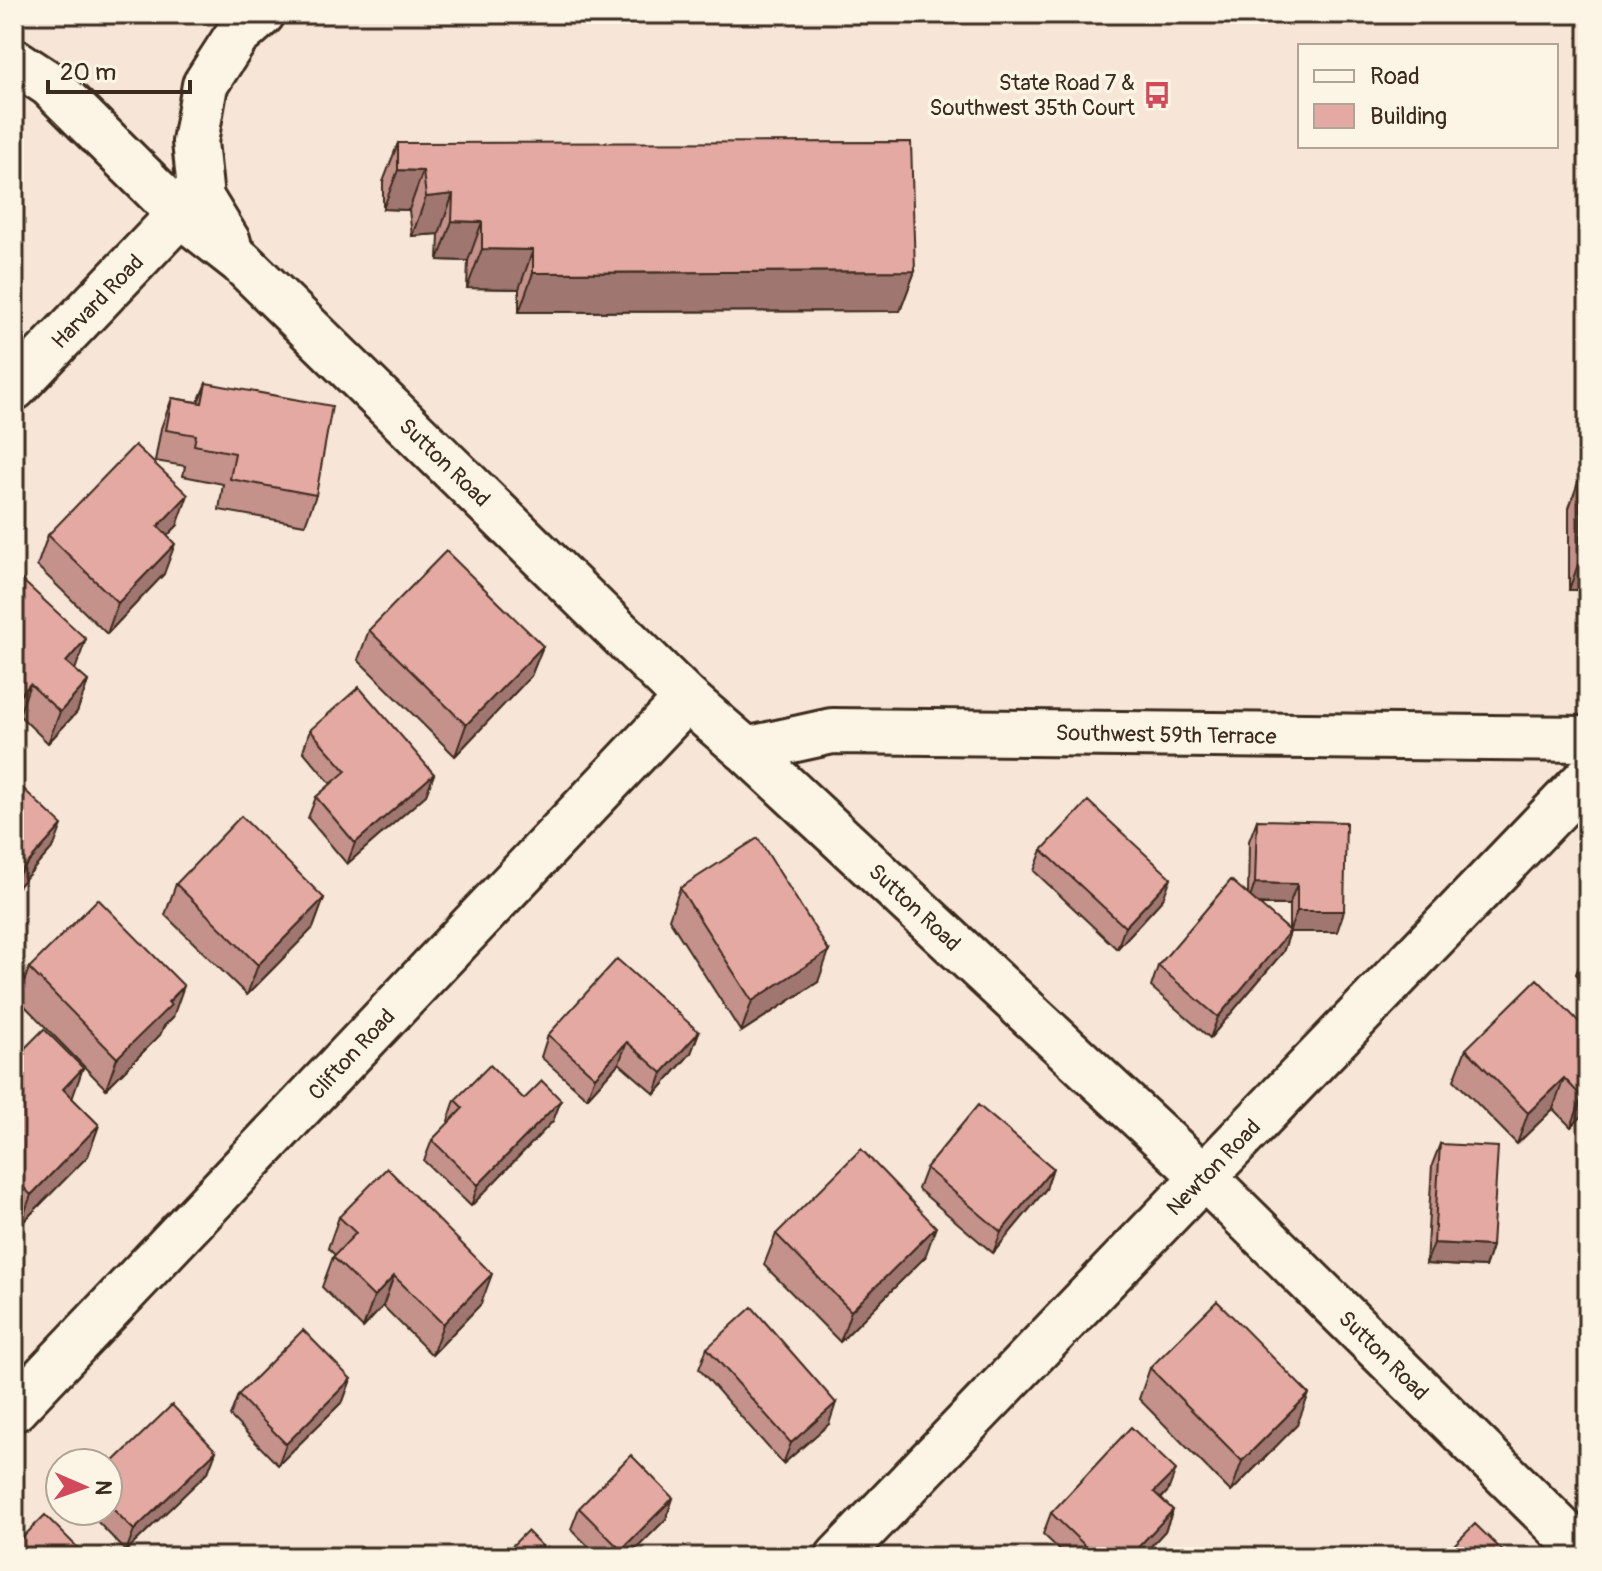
<svg xmlns="http://www.w3.org/2000/svg" width="1602" height="1571" viewBox="0 0 1602 1571" font-family="Pangolin,sans-serif">
  <style>
    .lines { fill: none; stroke-linecap: round; stroke-linejoin: round }
    .street-casing { stroke: #3b2a1e; stroke-width: 50 }
    .street { stroke: #fcf5e5; stroke-width: 44 }
    .wall { fill: #c4918b; stroke: #3b2a1e; stroke-width: 2; fill-rule: evenodd }
    .shaded-wall { fill: #a07671; stroke: #3b2a1e; stroke-width: 2 }
    .building { fill: #e4a9a2; stroke: #3b2a1e; stroke-width: 2 }
    .labels { text-anchor: middle; stroke-width: 7; stroke-linejoin: round; paint-order: stroke }
    .poi-label { font-size: 22px; fill: #3b2a1e; stroke: #fcf5e5; text-anchor: end }
    .street-label { font-size: 22px; fill: #3b2a1e; stroke: #fcf5e5 }
  </style>
  <rect width="100%" height="100%" fill="#f7e6d8"/>
  <filter id="ink" filterUnits="userSpaceOnUse"><feTurbulence type="fractalNoise" baseFrequency=".0125" numOctaves="2"/><feDisplacementMap in="SourceGraphic" scale="16" xChannelSelector="R" yChannelSelector="G"/><feConvolveMatrix kernelMatrix="1 2 1 2 8 2 1 2 1" color-interpolation-filters="sRGB"/></filter>
  <g filter="url(#ink)">
    <g class="lines">
      <g class="street-casing">
        <path id="street" d="M 14,61 L 49,84 L 180,214 L 240,261 L 687,699 L 746,750 L 1204,1177 L 1588,1556
          M 228,242 L 201,198 L 195,142 L 205,85 L 236,37 L 262,14
          M 14,388 L 180,214
          M 746,750 L 832,731 L 1588,739
          M 14,1409 L 687,699
          M 838,1557 L 1588,777"/>
      </g>
      <use href="#street" class="street"/>
    </g>
    <path class="wall" d="M 398,143 L 915,271 L 900,311 L 519,312 L 519,289 L 467,288 L 468,261 L 438,260 L 439,234 L 412,236 L 409,210 L 383,209 L 383,182 Z
      M 206,383 L 316,495 L 305,525 L 219,510 L 223,484 L 183,476 L 185,466 L 155,461 L 161,428 L 172,398 L 198,402 Z
      M 1580,477 L 1588,590 L 1569,590 L 1569,508 Z
      M 177,526 L 167,536 L 164,574 L 107,634 L 37,566 L 48,535 Z
      M 14,586 L 75,670 L 88,681 L 77,712 L 48,743 L 19,715 Z
      M 369,630 L 543,646 L 531,676 L 455,756 L 358,660 Z
      M 310,730 L 434,774 L 426,795 L 347,864 L 308,818 L 316,797 L 331,784 L 303,751 Z
      M 14,780 L 54,846 L 14,891 Z
      M 1257,820 L 1337,932 L 1290,932 L 1283,952 L 1210,1038 L 1151,987 L 1158,966 L 1248,895 L 1249,841 ZM 1259,905 L 1289,905 L 1289,930 Z
      M 1042,850 L 1163,899 L 1117,949 L 1034,871 Z
      M 176,884 L 324,898 L 313,928 L 247,995 L 165,915 Z
      M 680,888 L 818,982 L 741,1032 L 669,919 Z
      M 1588,949 L 1588,986 L 1576,974 L 1584,953 Z
      M 29,968 L 173,1017 L 164,1026 L 160,1035 L 106,1089 L 18,999 Z
      M 1588,1031 L 1588,1110 L 1571,1127 L 1553,1109 L 1517,1144 L 1454,1080 L 1466,1049 Z
      M 699,1032 L 691,1053 L 655,1094 L 619,1063 L 587,1098 L 541,1057 L 548,1035 Z
      M 14,1059 L 72,1098 L 99,1125 L 88,1156 L 20,1225 L 14,1219 Z
      M 524,1099 L 561,1100 L 553,1121 L 471,1206 L 424,1161 L 432,1140 L 449,1123 L 448,1121 L 455,1100 Z
      M 1440,1144 L 1492,1246 L 1485,1267 L 1426,1264 L 1432,1165 Z
      M 926,1168 L 1046,1189 L 993,1253 L 918,1189 Z
      M 339,1217 L 481,1304 L 432,1355 L 383,1306 L 363,1328 L 322,1287 L 333,1257 L 335,1255 L 328,1248 Z
      M 776,1234 L 925,1257 L 840,1342 L 764,1265 Z
      M 707,1348 L 829,1424 L 783,1464 L 699,1369 Z
      M 1150,1368 L 1297,1425 L 1231,1492 L 1139,1399 Z
      M 351,1379 L 343,1401 L 278,1465 L 230,1416 L 238,1395 Z
      M 216,1451 L 208,1472 L 126,1551 L 87,1511 L 108,1511 L 108,1467 Z
      M 1168,1491 L 1161,1499 L 1173,1510 L 1165,1531 L 1141,1557 L 1067,1557 L 1043,1534 L 1051,1513 Z
      M 673,1498 L 666,1519 L 628,1557 L 599,1557 L 571,1529 L 579,1508 Z"/>
    <path class="shaded-wall" d="M 398,170 L 423,171 L 409,210 L 383,209 Z
      M 453,194 L 439,234 L 412,236 L 426,197 Z
      M 452,221 L 482,222 L 468,261 L 438,260 Z
      M 482,249 L 533,250 L 519,289 L 467,288 Z
      M 915,271 L 900,311 L 519,312 L 533,273 Z
      M 188,495 L 177,526 L 146,557 L 158,526 Z
      M 175,544 L 164,574 L 107,634 L 118,603 Z
      M 1580,559 L 1588,560 L 1588,590 L 1569,590 Z
      M 86,639 L 75,670 L 66,662 Z
      M 543,646 L 531,676 L 455,756 L 466,725 Z
      M 88,681 L 77,712 L 48,743 L 60,712 Z
      M 30,684 L 19,715 L 14,720 L 14,702 Z
      M 434,774 L 426,795 L 347,864 L 355,843 Z
      M 62,825 L 54,846 L 14,891 L 14,887 L 20,872 Z
      M 1171,878 L 1163,899 L 1117,949 L 1125,927 Z
      M 1255,883 L 1297,884 L 1289,905 L 1248,904 Z
      M 324,898 L 313,928 L 247,995 L 258,965 Z
      M 1297,911 L 1344,911 L 1337,932 L 1290,932 L 1283,952 L 1210,1038 L 1218,1017 L 1289,932 Z
      M 829,951 L 818,982 L 741,1032 L 752,1001 Z
      M 184,986 L 173,1017 L 164,1026 L 160,1035 L 106,1089 L 117,1058 Z
      M 699,1032 L 691,1053 L 655,1094 L 662,1073 Z
      M 627,1042 L 619,1063 L 587,1098 L 595,1077 Z
      M 83,1068 L 72,1099 L 63,1089 Z
      M 1564,1078 L 1553,1109 L 1517,1144 L 1528,1113 Z
      M 1588,1091 L 1588,1110 L 1571,1127 L 1582,1097 Z
      M 561,1100 L 553,1121 L 471,1206 L 478,1185 Z
      M 99,1125 L 88,1156 L 20,1225 L 31,1195 Z
      M 1053,1168 L 1046,1189 L 993,1253 L 1001,1232 Z
      M 936,1227 L 925,1257 L 840,1342 L 851,1311 Z
      M 1434,1243 L 1492,1246 L 1485,1267 L 1426,1264 Z
      M 492,1274 L 481,1304 L 432,1355 L 443,1324 Z
      M 394,1276 L 383,1306 L 363,1328 L 374,1297 Z
      M 351,1379 L 343,1401 L 278,1465 L 286,1444 Z
      M 1309,1394 L 1297,1425 L 1231,1492 L 1242,1461 Z
      M 836,1403 L 829,1424 L 783,1464 L 791,1443 Z
      M 216,1451 L 208,1472 L 126,1551 L 134,1530 Z
      M 1176,1470 L 1168,1491 L 1146,1514 L 1154,1492 Z
      M 673,1498 L 666,1519 L 628,1557 L 619,1557 L 621,1550 Z
      M 1173,1510 L 1165,1531 L 1141,1557 L 1129,1557 Z"/>
    <path class="building" d="M 911,142 L 915,271 L 533,273 L 533,250 L 482,249 L 482,222 L 452,221 L 453,194 L 426,197 L 423,171 L 398,170 L 398,143 Z
      M 206,383 L 332,406 L 316,495 L 230,479 L 235,453 L 194,445 L 196,435 L 166,430 L 172,398 L 202,403 Z
      M 135,445 L 188,495 L 158,526 L 175,544 L 118,603 L 48,535 Z
      M 1580,477 L 1588,477 L 1588,560 L 1580,559 Z
      M 446,551 L 543,646 L 466,725 L 369,630 Z
      M 21,579 L 86,639 L 66,662 L 88,681 L 60,712 L 30,684 L 14,702 L 14,586 Z
      M 359,687 L 434,774 L 355,843 L 316,797 L 346,771 L 310,730 Z
      M 14,780 L 62,825 L 20,872 L 14,867 Z
      M 1088,801 L 1171,878 L 1125,927 L 1042,850 Z
      M 241,816 L 324,898 L 258,965 L 176,884 Z
      M 1257,820 L 1346,822 L 1344,911 L 1297,911 L 1297,884 L 1255,883 Z
      M 758,838 L 829,951 L 752,1001 L 680,888 Z
      M 1231,880 L 1290,931 L 1218,1017 L 1158,966 Z
      M 98,899 L 184,986 L 168,1002 L 171,1005 L 117,1058 L 29,968 Z
      M 617,959 L 699,1032 L 662,1073 L 627,1042 L 595,1077 L 548,1035 Z
      M 1537,979 L 1588,1031 L 1588,1091 L 1582,1097 L 1564,1078 L 1528,1113 L 1466,1049 Z
      M 44,1029 L 83,1068 L 63,1089 L 99,1125 L 31,1195 L 14,1178 L 14,1125 L 17,1122 L 14,1119 L 14,1059 Z
      M 490,1065 L 524,1099 L 542,1081 L 561,1100 L 478,1185 L 432,1140 L 463,1108 L 455,1100 Z
      M 978,1105 L 1053,1168 L 1001,1232 L 926,1168 Z
      M 1440,1144 L 1498,1147 L 1492,1246 L 1434,1243 Z
      M 861,1149 L 936,1227 L 851,1311 L 776,1234 Z
      M 387,1168 L 492,1274 L 443,1324 L 394,1276 L 374,1297 L 333,1257 L 356,1233 L 339,1217 Z
      M 1217,1301 L 1309,1394 L 1242,1461 L 1150,1368 Z
      M 752,1307 L 836,1403 L 791,1443 L 707,1348 Z
      M 303,1330 L 351,1379 L 286,1444 L 238,1395 Z
      M 172,1405 L 216,1451 L 134,1530 L 108,1504 L 108,1467 Z
      M 1131,1427 L 1176,1470 L 1154,1492 L 1173,1510 L 1129,1557 L 1097,1557 L 1051,1513 Z
      M 631,1455 L 673,1498 L 621,1550 L 579,1508 Z
      M 45,1515 L 87,1557 L 14,1557 L 14,1546 Z
      M 1475,1524 L 1509,1557 L 1442,1557 Z
      M 527,1531 L 553,1557 L 501,1557 Z"/>
  </g>
  <defs>
    <g id="bus-bare" transform="scale(2.16)"><path d="M-5-6H5V4H4V6H2V4H-2V6H-4V4H-5ZM-3.5-4V0h7V-4ZM-3.5 1.2v1.5H-2V1.2ZM2 1.2v1.5H3.5V1.2Z" fill="#d1495b" stroke="#fcf5e5" stroke-width="2.5" paint-order="stroke"/></g>
  </defs>
  <g fill-rule="evenodd">
    <use href="#bus-bare" x="1157" y="95"/>
  </g>
  <g class="labels">
    <g class="poi-label">
      <text x="1135" y="90">State Road 7 &amp;<tspan x="1135" dy="25">Southwest 35th Court</tspan></text>
    </g>
    <g class="street-label">
      <text transform="translate(97 301) rotate(-46)" y="8">Harvard Road</text>
      <text transform="translate(445 462) rotate(44)" y="8">Sutton Road</text>
      <text transform="translate(1166 734) rotate(1)" y="8">Southwest 59th Terrace</text>
      <text transform="translate(915 907) rotate(43)" y="8">Sutton Road</text>
      <text transform="translate(351 1054) rotate(-47)" y="8">Clifton Road</text>
      <text transform="translate(1213 1167) rotate(-46)" y="8">Newton Road</text>
      <text transform="translate(1384 1355) rotate(45)" y="8">Sutton Road</text>
    </g>
  </g>
  <rect width="1602" height="1571" fill="none" stroke="#fcf5e5" stroke-width="48"/>
  <rect x="24" y="24" width="1554" height="1523" fill="none" stroke="#3b2a1e" stroke-width="3" filter="url(#ink)"/>
  <rect x="1298" y="44" width="260" height="104" fill="#fcf5e5" stroke="#afa495" stroke-width="2"/>
  <rect x="1314" y="70" width="40" height="12" fill="#fcf5e5" stroke="#afa495" stroke-width="2"/>
  <text x="1370" y="84" font-size="24" fill="#3b2a1e">Road</text>
  <rect x="1314" y="104" width="40" height="24" fill="#e4a9a2" stroke="#afa495" stroke-width="2"/>
  <text x="1370" y="124" font-size="24" fill="#3b2a1e">Building</text>
  <g transform="translate(84 1487) rotate(92)"><circle r="38" fill="#fcf5e5" stroke="#afa495" stroke-width="2"/>
  <path d="M0-6L14 30L0 20L-14 30Z" fill="#d1495b"/>
  <text y="-12" font-size="22" font-weight="bold" text-anchor="middle" fill="#3b2a1e">N</text>
  </g>
  <path d="M48 80v12h142v-12" fill="none" stroke="#3b2a1e" stroke-width="4"/>
  <text x="60" y="80" font-size="24" fill="#3b2a1e" stroke="#fcf5e5" stroke-width="6" paint-order="stroke">20 m</text>
</svg>
